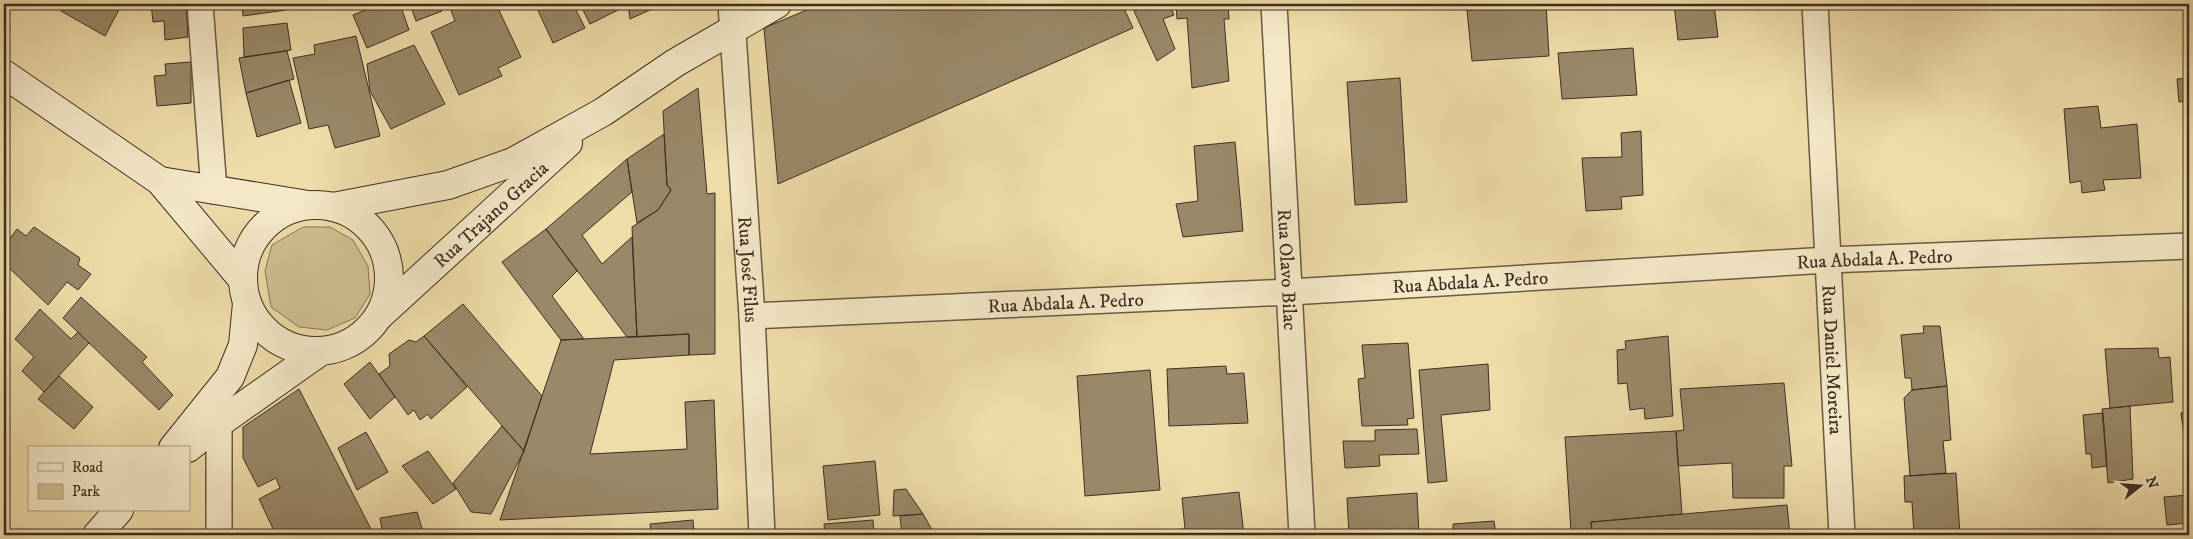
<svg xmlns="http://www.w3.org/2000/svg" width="2193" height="539" viewBox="0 0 2193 539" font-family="'IM FELL DW Pica',serif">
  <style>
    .green { fill: #d0bf92; stroke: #86775a }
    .building { fill: #998969; stroke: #3d2f23 }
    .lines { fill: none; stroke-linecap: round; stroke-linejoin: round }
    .street-casing { stroke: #695a44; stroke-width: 28 }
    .secondary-casing { stroke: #3d2f23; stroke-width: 30 }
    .street { stroke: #f4e8c7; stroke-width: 25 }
    .secondary { stroke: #f4e8c7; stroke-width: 28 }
    .labels { text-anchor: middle; stroke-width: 4; stroke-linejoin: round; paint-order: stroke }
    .street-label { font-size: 19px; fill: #3d2f23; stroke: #f4e8c7 }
  </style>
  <rect width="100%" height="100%" fill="#eedca9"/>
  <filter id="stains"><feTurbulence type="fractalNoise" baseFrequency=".004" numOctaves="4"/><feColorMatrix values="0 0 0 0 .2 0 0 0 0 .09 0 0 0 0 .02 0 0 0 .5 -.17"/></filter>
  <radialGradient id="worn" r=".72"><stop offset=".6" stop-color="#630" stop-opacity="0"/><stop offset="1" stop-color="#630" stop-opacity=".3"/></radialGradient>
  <path class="green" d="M 303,227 L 330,227 L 353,240 L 368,266 L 370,294 L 355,318 L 327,330 L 299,327 L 271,307 L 265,271 L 272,245 Z"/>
  <path class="building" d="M 65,4 L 122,4 L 105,36 L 61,11 Z
    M 151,4 L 186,4 L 188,37 L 165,40 L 164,21 L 153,22 Z
    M 242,4 L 285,4 L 286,10 L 243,16 Z
    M 380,4 L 400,4 L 409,30 L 367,48 L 353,15 Z
    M 410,4 L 440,4 L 442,11 L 416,21 Z
    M 458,4 L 496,4 L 521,57 L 498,68 L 502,76 L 459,95 L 431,32 L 455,21 L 450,8 Z
    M 535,4 L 573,4 L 585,28 L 553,43 Z
    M 580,4 L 623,4 L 624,7 L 590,24 Z
    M 628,4 L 663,4 L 630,19 Z
    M 821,4 L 1122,4 L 1133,28 L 778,184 L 764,28 Z
    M 1149,4 L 1169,4 L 1174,15 L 1163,19 L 1175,49 L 1157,61 L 1134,11 Z
    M 1176,4 L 1228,4 L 1229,19 L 1224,19 L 1229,81 L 1192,88 L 1187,18 L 1177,19 Z
    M 1546,4 L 1549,56 L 1472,61 L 1467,10 Z
    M 1674,4 L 1690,4 L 1690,7 L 1714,4 L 1718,37 L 1678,40 Z
    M 2145,4 L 2174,4 L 2175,8 L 2145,8 Z
    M 287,23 L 291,50 L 244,57 L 243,28 Z
    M 356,36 L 380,136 L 335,148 L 328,125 L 309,129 L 293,58 L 315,54 L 314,45 Z
    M 414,45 L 445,104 L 391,129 L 370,91 L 367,64 Z
    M 1633,48 L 1637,95 L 1562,99 L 1558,53 Z
    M 287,51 L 294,79 L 246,93 L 239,58 Z
    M 191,62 L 191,103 L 157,106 L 154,76 L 166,75 L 165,64 Z
    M 1400,78 L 1407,202 L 1355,205 L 1347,82 Z
    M 2189,78 L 2189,101 L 2179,102 L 2177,79 Z
    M 289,80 L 301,123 L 257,137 L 246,93 Z
    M 698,88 L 707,194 L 715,193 L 715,354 L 689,355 L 689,334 L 637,337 L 632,227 L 658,210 L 671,190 L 667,185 L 663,111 Z
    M 2098,106 L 2101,128 L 2137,124 L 2141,178 L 2103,180 L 2105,190 L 2082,193 L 2081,181 L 2070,183 L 2064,109 Z
    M 1641,131 L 1643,195 L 1621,197 L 1622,209 L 1586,211 L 1582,158 L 1622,157 L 1621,133 Z
    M 664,134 L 667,185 L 671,190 L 658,210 L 637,223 L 627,159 Z
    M 1235,142 L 1243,231 L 1183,237 L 1176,204 L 1198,201 L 1194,146 Z
    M 627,159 L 632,192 L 582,235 L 602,264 L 632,237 L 637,337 L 627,337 L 546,229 Z
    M 34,227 L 80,258 L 78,265 L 91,274 L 78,290 L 67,282 L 48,305 L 4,263 L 4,247 L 17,229 L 26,236 Z
    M 546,229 L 577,271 L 552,296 L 584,339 L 561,340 L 502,262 Z
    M 81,297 L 147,357 L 142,362 L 173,395 L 159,410 L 63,318 Z
    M 463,304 L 542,396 L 524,451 L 424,336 Z
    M 40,309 L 71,339 L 78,332 L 89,343 L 44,392 L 22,371 L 34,357 L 15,339 Z
    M 1923,326 L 1940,326 L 1947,386 L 1912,390 L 1911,378 L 1905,378 L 1901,335 L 1924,333 Z
    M 689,334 L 689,355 L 614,360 L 590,454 L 687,449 L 685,402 L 714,400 L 718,509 L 500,520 L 561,340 Z
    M 424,336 L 467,387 L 431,419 L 428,414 L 420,420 L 414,410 L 408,415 L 379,374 L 390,366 L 389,354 L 409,340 L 416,342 Z
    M 1668,336 L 1673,416 L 1645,419 L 1644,408 L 1630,410 L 1627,383 L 1618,384 L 1617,350 L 1626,349 L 1625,341 Z
    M 1408,343 L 1414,418 L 1407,419 L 1408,425 L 1362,426 L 1358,379 L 1365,378 L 1362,345 Z
    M 2158,348 L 2159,358 L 2170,357 L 2173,402 L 2110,408 L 2105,349 Z
    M 370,362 L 395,397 L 370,419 L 344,384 Z
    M 1488,364 L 1490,410 L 1441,415 L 1447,481 L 1428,483 L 1419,370 Z
    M 1226,366 L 1227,374 L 1244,373 L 1248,423 L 1169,426 L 1167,369 Z
    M 1150,370 L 1160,490 L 1085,496 L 1077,376 Z
    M 59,376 L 93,407 L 74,429 L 38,399 Z
    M 1784,383 L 1792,466 L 1784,466 L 1784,498 L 1733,498 L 1732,463 L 1678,466 L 1676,431 L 1684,430 L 1680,389 Z
    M 1947,386 L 1951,440 L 1943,441 L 1946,473 L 1910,476 L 1904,398 L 1912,390 Z
    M 299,389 L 374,535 L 276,535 L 259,499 L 280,488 L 276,478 L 258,487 L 243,458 L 243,427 Z
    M 2130,406 L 2133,479 L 2108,483 L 2102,409 Z
    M 2189,412 L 2189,471 L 2181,413 Z
    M 2103,413 L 2107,466 L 2092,468 L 2091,454 L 2086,454 L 2083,415 Z
    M 502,426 L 524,451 L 491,514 L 471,512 L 453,483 Z
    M 1417,429 L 1419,454 L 1379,455 L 1380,466 L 1345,468 L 1343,441 L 1375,441 L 1375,430 Z
    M 1676,431 L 1682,514 L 1591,522 L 1592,530 L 1571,531 L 1565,437 Z
    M 366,432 L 388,472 L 357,490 L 338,448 Z
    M 428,451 L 456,489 L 433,504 L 402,466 Z
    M 875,461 L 880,515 L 828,520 L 823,466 Z
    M 1956,473 L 1960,535 L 1914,535 L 1912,502 L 1905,502 L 1904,476 Z
    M 906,489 L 923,514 L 893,516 L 894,490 Z
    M 1239,492 L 1244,535 L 1169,535 L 1168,530 L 1185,529 L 1182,498 Z
    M 1417,493 L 1419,535 L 1349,535 L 1347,498 Z
    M 2188,495 L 2189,523 L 2167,525 L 2164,497 Z
    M 1787,505 L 1790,535 L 1592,535 L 1591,522 Z
    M 417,512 L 424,535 L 383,535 L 380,518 Z
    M 923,514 L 935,535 L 902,535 L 900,516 Z
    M 693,520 L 694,535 L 651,535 L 650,524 Z
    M 873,520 L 874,535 L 825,535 L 824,524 Z
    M 1494,521 L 1496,535 L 1453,535 L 1453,524 Z
    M 478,531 L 481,535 L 469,535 Z"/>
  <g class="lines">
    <g class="street-casing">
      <g id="street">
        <path d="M 200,4 L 214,191"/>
        <path id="s1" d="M 731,4 L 752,316 L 762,535"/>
        <path id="s2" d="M 1274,4 L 1302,535"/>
        <path id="s3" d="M 1815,4 L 1842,535"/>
        <path id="s4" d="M 752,316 L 1290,292 L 1828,260 L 2189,246"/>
        <path d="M 219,535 L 219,423"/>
      </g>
    </g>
    <g class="secondary-casing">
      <g id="secondary">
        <path d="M 4,74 L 160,181 L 243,280"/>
        <path d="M 160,181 L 308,205"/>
        <circle cx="316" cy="278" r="73"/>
        <path d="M 333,207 L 448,185 L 513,162 L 603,112 L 675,63 L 777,4"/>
        <path id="s5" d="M 379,316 L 568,143"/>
        <path d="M 173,448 L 230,377 L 243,345 L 247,303"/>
        <path d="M 188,448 L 219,423 L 321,351"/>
        <path d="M 97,535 L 119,510"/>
      </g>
    </g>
    <use href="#street" class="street"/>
    <use href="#secondary" class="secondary"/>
  </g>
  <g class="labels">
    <g class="street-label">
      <text dy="7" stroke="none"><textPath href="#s5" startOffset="151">Rua Trajano Gracia</textPath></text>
      <text dy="7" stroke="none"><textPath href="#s4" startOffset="1124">Rua Abdala A. Pedro</textPath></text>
      <text dy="7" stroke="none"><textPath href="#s1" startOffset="266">Rua José Filus</textPath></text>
      <text dy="7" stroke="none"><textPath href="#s2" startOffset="266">Rua Olavo Bilac</textPath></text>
      <text dy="7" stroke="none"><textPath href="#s4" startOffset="719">Rua Abdala A. Pedro</textPath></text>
      <text dy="7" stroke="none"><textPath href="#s4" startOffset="314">Rua Abdala A. Pedro</textPath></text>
      <text dy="7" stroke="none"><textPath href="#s3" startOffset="356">Rua Daniel Moreira</textPath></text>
    </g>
  </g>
  <rect width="2193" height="539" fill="none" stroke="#eedca9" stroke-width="20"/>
  <rect x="5" y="5" width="2183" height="529" fill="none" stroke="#3d2f23" stroke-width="2.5"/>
  <rect x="10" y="10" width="2173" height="519" fill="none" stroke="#3d2f23"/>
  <rect x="28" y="446" width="162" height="65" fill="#f4e8c7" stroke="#ab9e85"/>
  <rect x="38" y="463" width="25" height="8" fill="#f4e8c7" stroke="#ab9e85"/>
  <text x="72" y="472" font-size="15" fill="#3d2f23">Road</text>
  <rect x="38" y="484" width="25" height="15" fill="#d0bf92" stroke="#ab9e85"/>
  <text x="72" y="496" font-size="15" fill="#3d2f23">Park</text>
  <g transform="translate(2140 486) rotate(73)" stroke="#f4e8c7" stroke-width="4" paint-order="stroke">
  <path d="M0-4L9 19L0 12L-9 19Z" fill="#3d2f23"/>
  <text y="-8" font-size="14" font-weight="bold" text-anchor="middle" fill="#3d2f23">N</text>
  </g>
  <rect width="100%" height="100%" filter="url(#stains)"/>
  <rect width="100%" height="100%" fill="url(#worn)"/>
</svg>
